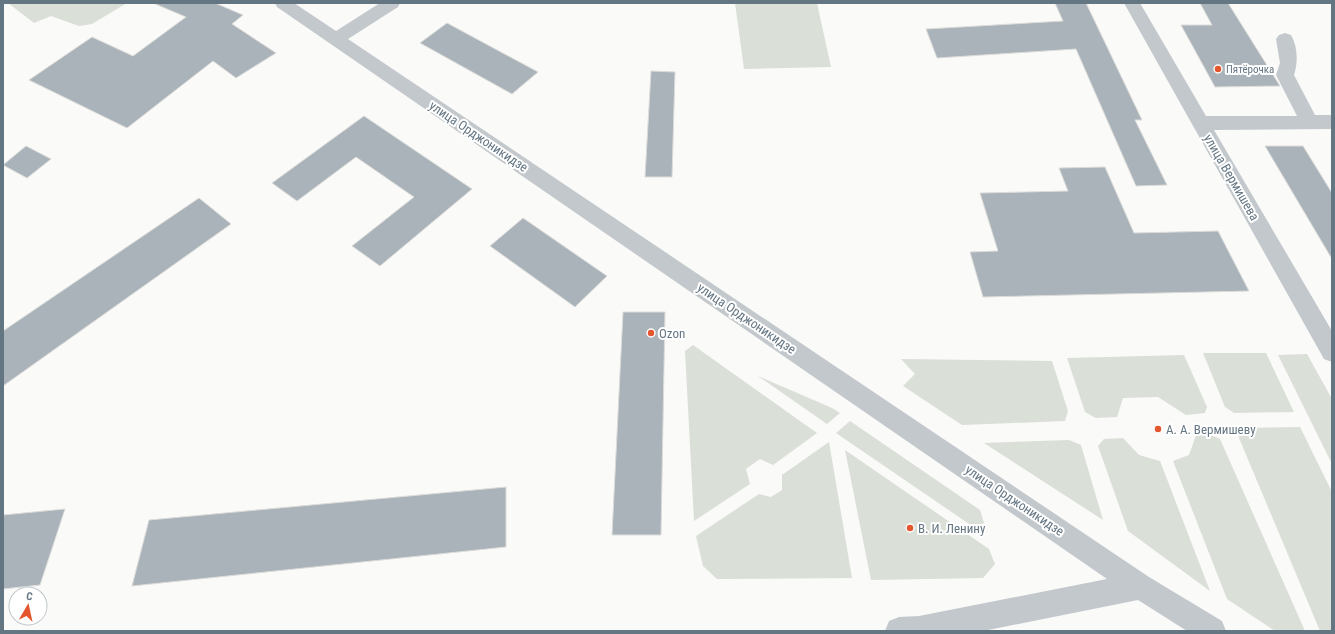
<svg xmlns="http://www.w3.org/2000/svg" width="1335" height="634" viewBox="0 0 1335 634" font-family="'Roboto Condensed',sans-serif">
  <style>
    .green { fill: #dadfd7 }
    .building { fill: #aab3b9; stroke: #dcdcda }
    .lines { fill: none; stroke-linecap: round; stroke-linejoin: round }
    .minor { fill: #c3c8cc; fill-rule: evenodd }
    .poi-dot { fill: #e4572e; stroke: #fff; stroke-width: 1.5 }
    .labels { text-anchor: middle; stroke-width: 4; stroke-linejoin: round; paint-order: stroke }
    .far-poi-label { font-size: 11px; fill: #657683; stroke: #fff; text-anchor: start }
    .street-label { font-size: 13px; fill: #657683; stroke: #fff }
    .poi-label { font-size: 13px; fill: #657683; stroke: #fff; text-anchor: start }
  </style>
  <rect width="100%" height="100%" fill="#fafaf8"/>
  <path class="green" d="M 8,3 L 127,3 L 92,24 L 79,26 L 51,16 L 34,23 Z
    M 735,3 L 817,3 L 831,67 L 744,69 Z
    M 693,345 L 817,433 L 773,465 L 760,459 L 746,469 L 750,484 L 694,521 L 685,351 Z
    M 1203,353 L 1266,353 L 1294,412 L 1234,413 L 1225,407 Z
    M 1307,354 L 1332,399 L 1332,464 L 1278,355 Z
    M 1184,355 L 1207,407 L 1205,413 L 1186,415 L 1158,397 L 1123,398 L 1117,417 L 1096,418 L 1085,412 L 1067,358 Z
    M 901,359 L 1052,361 L 1068,411 L 1065,421 L 962,425 L 903,386 L 915,374 Z
    M 758,376 L 832,408 L 840,413 L 827,424 Z
    M 850,421 L 980,510 L 984,523 L 975,528 L 836,433 Z
    M 1300,427 L 1332,492 L 1332,631 L 1320,631 L 1239,438 L 1240,428 Z
    M 1209,434 L 1220,439 L 1305,631 L 1275,631 L 1227,599 L 1173,461 L 1189,455 L 1196,435 Z
    M 1123,438 L 1139,455 L 1160,461 L 1210,591 L 1128,531 L 1098,446 L 1104,439 Z
    M 1069,440 L 1081,445 L 1103,520 L 984,443 Z
    M 829,442 L 852,578 L 717,579 L 703,566 L 696,536 L 759,494 L 771,497 L 782,490 L 782,475 Z
    M 845,450 L 989,549 L 995,564 L 983,578 L 871,580 Z"/>
  <path class="building" d="M 153,3 L 215,3 L 243,15 L 232,24 L 276,53 L 236,78 L 213,61 L 127,128 L 29,80 L 92,37 L 133,56 L 186,17 Z
    M 1055,3 L 1086,3 L 1142,120 L 1135,120 L 1167,185 L 1136,186 L 1076,49 L 937,58 L 926,29 L 1063,21 Z
    M 1200,3 L 1228,3 L 1280,86 L 1215,87 L 1181,25 L 1212,25 Z
    M 447,23 L 538,72 L 512,94 L 420,43 Z
    M 651,71 L 675,72 L 672,177 L 645,177 Z
    M 364,116 L 472,189 L 380,266 L 352,246 L 414,197 L 356,157 L 297,201 L 272,183 Z
    M 26,146 L 51,159 L 27,178 L 3,165 Z
    M 1265,146 L 1303,146 L 1332,193 L 1332,259 Z
    M 1105,167 L 1134,233 L 1218,231 L 1249,291 L 983,297 L 970,252 L 998,251 L 980,193 L 1068,191 L 1059,168 Z
    M 199,198 L 231,224 L 3,386 L 3,331 Z
    M 523,218 L 607,276 L 575,307 L 490,246 Z
    M 623,312 L 665,312 L 661,535 L 612,535 Z
    M 506,487 L 506,547 L 132,586 L 149,520 Z
    M 65,509 L 40,585 L 3,589 L 3,515 Z"/>
  <g class="lines">
    <path class="minor" d="M 275,3 L 294,3 L 336,31 L 380,3 L 400,3 L 398,7 L 348,39 L 1149,577 L 1222,621 L 1226,631 L 1187,631 L 1138,600 L 983,631 L 885,631 L 889,621 L 899,617 L 919,616 L 1107,579 L 277,7 Z
      M 1124,3 L 1140,3 L 1206,116 L 1297,116 L 1276,75 L 1280,63 L 1276,39 L 1279,35 L 1285,33 L 1291,35 C 1298,47 1298,63 1294,75 L 1315,115 L 1332,115 L 1332,129 L 1214,130 L 1332,331 L 1332,362 L 1324,359 Z"/>
  </g>
  <g class="poi-dot">
    <circle cx="1218" cy="69" r="4"/>
    <circle cx="651" cy="333" r="4"/>
    <circle cx="1158" cy="429" r="4"/>
    <circle cx="910" cy="528" r="4"/>
  </g>
  <g class="labels">
    <g class="far-poi-label">
      <text x="1226" y="73">Пятёрочка</text>
    </g>
    <g class="street-label">
      <text transform="translate(479 136) rotate(34)" y="5">улица Орджоникидзе</text>
      <text transform="translate(1232 177) rotate(60)" y="5">улица Вермишева</text>
      <text transform="translate(747 318) rotate(34)" y="5">улица Орджоникидзе</text>
      <text transform="translate(1015 500) rotate(34)" y="5">улица Орджоникидзе</text>
    </g>
    <g class="poi-label">
      <text x="659" y="338">Ozon</text>
      <text x="1166" y="434">А. А. Вермишеву</text>
      <text x="918" y="533">В. И. Ленину</text>
    </g>
  </g>
  <rect width="1335" height="634" fill="none" stroke="#657683" stroke-width="8"/>
  <g transform="translate(28 606) rotate(9)"><circle r="19" fill="#ffffff" stroke="#c1c8cd"/>
  <path d="M0-3L7 15L0 10L-7 15Z" fill="#e4572e"/>
  <text y="-6" font-size="11" font-weight="bold" text-anchor="middle" fill="#657683">С</text>
  </g>
</svg>
